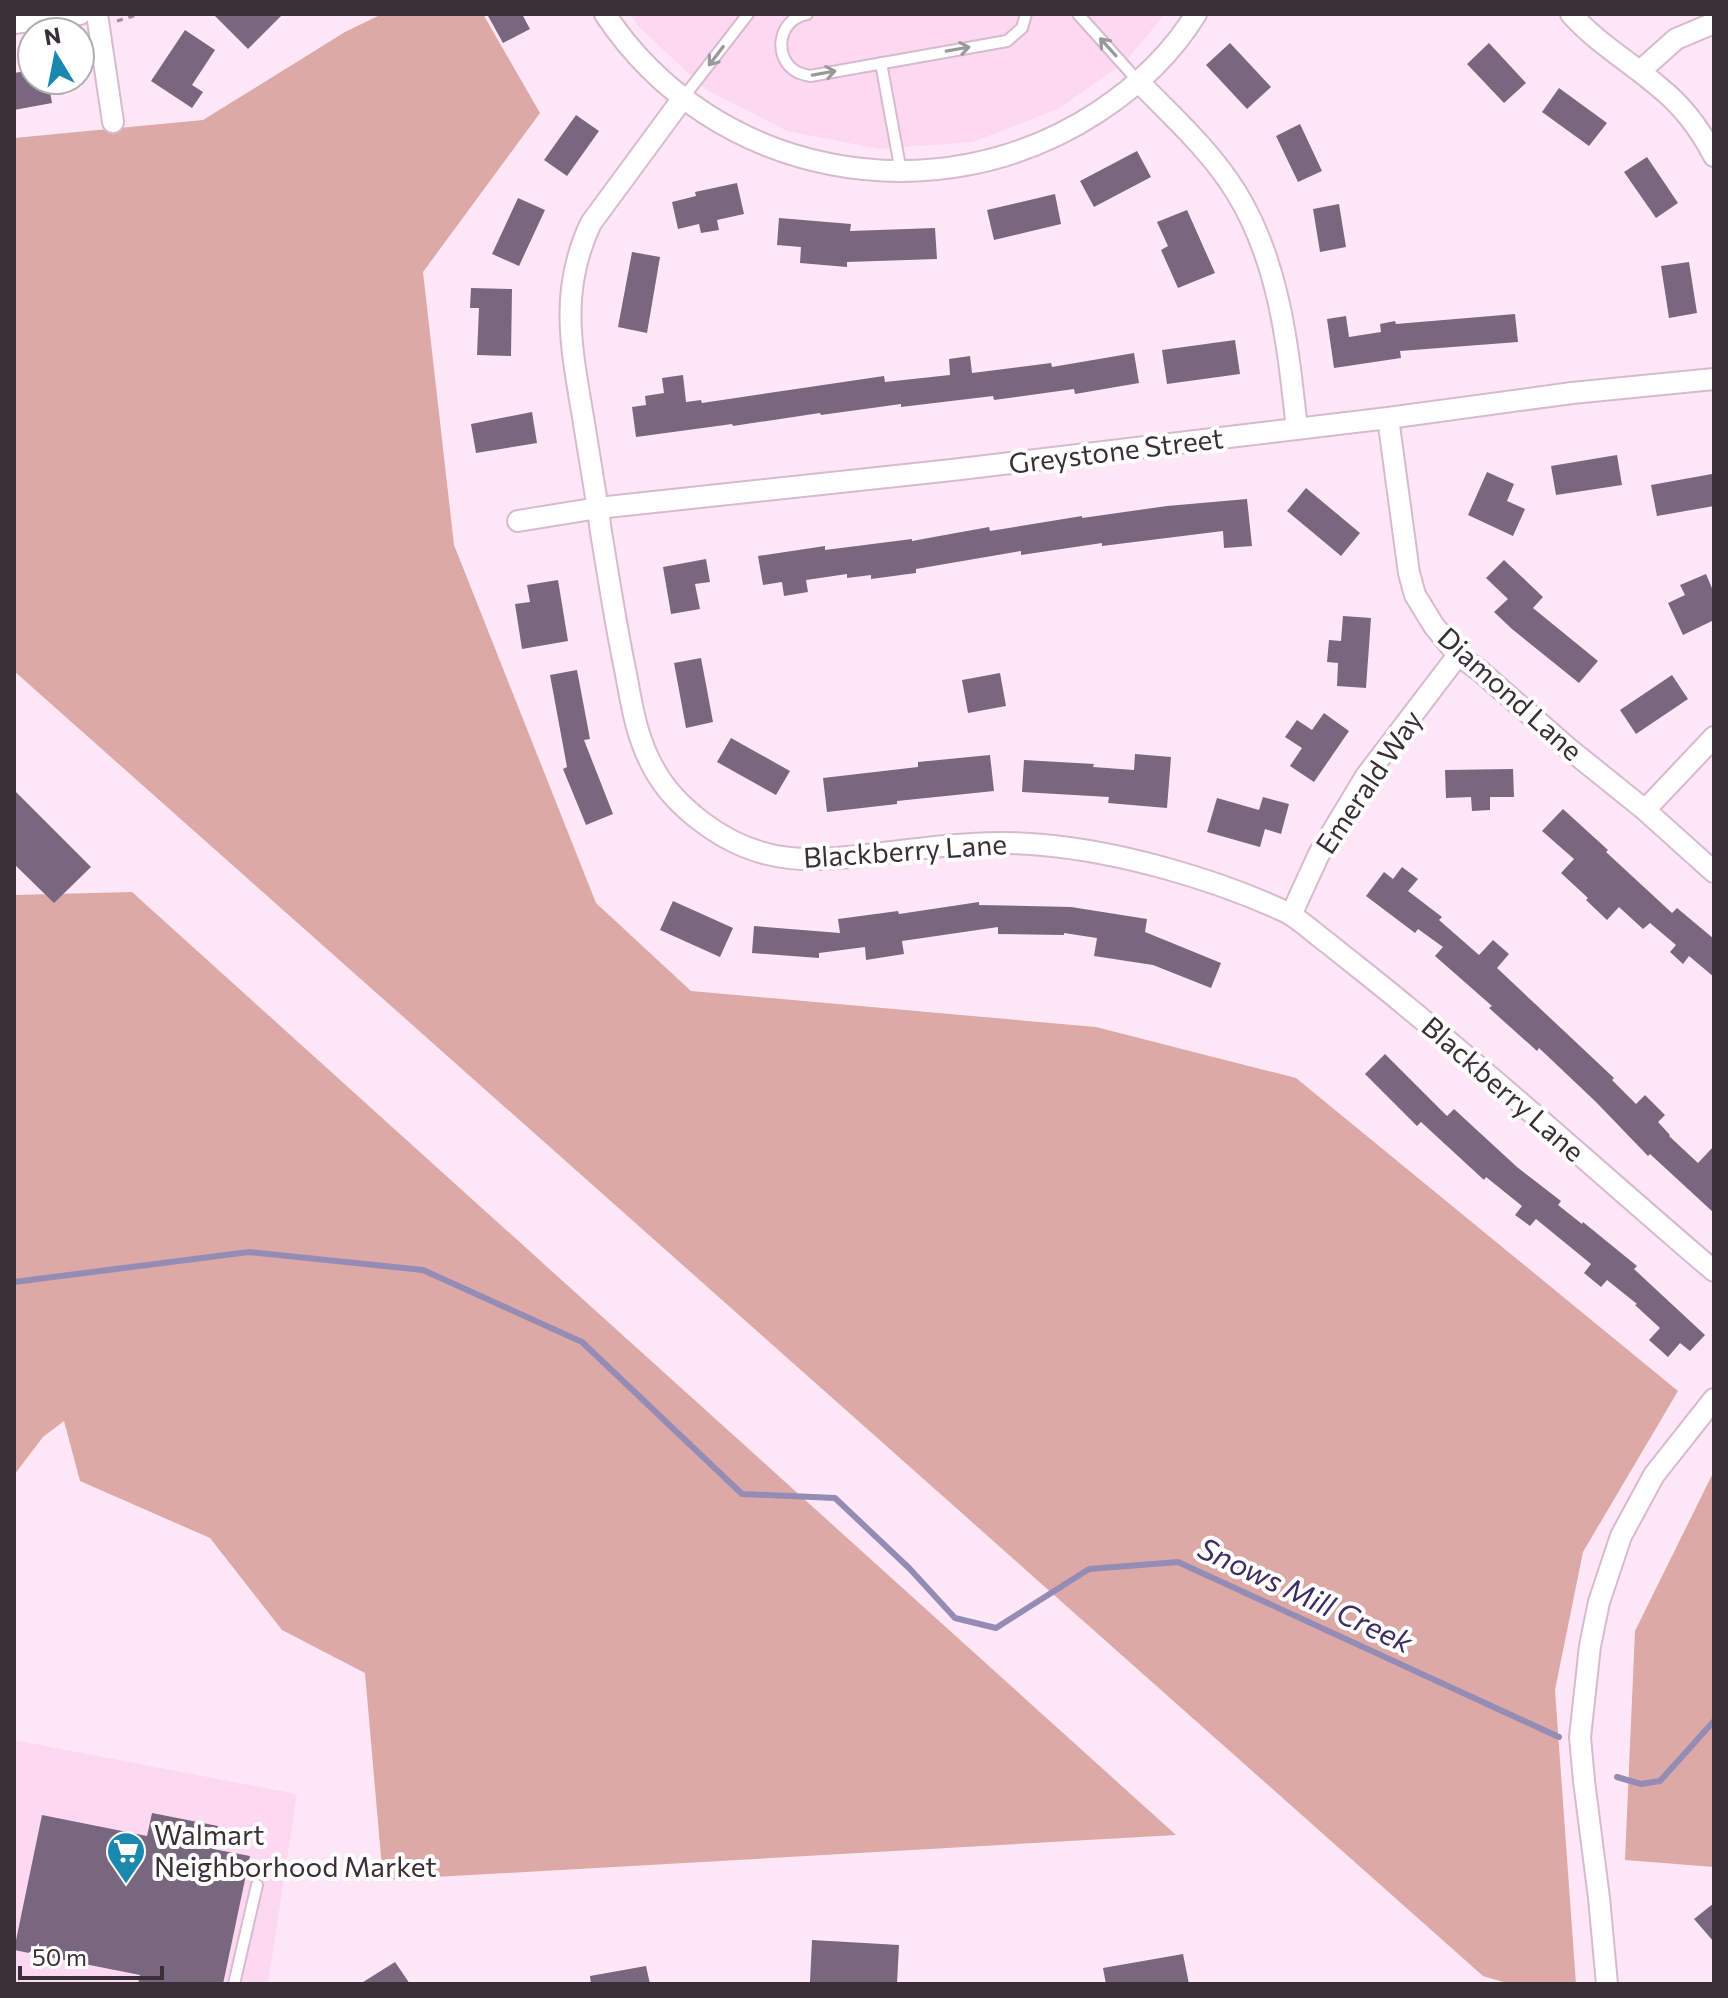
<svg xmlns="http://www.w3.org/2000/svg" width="1728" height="1998" viewBox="0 0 1728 1998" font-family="Commissioner,sans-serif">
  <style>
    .built { fill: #fdd9f1 }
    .forest { fill: #dca9a6 }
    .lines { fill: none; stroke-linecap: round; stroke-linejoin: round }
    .stream { stroke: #948cb5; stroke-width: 6 }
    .building { fill: #78677f }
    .lane-casing { stroke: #d7bace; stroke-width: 14 }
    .street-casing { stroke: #d7bace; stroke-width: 24 }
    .path { stroke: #a08f9a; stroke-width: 3; stroke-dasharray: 6 6; stroke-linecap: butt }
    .lane { stroke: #fff; stroke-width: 10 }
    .street { stroke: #fff; stroke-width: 20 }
    .oneway { stroke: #9c979a }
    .labels { text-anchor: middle; stroke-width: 8; stroke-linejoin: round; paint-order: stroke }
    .street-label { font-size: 28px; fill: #3a2f36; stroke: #fff }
    .poi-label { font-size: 28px; fill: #3a2f36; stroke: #fff; text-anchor: start }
    .water-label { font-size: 30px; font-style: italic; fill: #3c2d62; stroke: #fff }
  </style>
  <rect width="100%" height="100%" fill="#ffe7f7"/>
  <path class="built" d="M 630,14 L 1165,14 L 1126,61 L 1060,108 L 973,142 L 879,149 L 787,131 L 705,89 L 637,25 Z
    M 14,1740 L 297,1794 L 268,1984 L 14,1984 Z"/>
  <path class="forest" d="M 382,14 L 483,14 L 540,113 L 423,272 L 454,545 L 596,903 L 691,991 L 1096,1027 L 1296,1078 L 1678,1391 L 1583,1552 L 1555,1690 L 1576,1984 L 1510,1984 L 1483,1976 L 14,671 L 14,138 L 203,120 L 345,32 Z
    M 132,892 L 1176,1835 L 383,1880 L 365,1673 L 282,1630 L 210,1538 L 80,1481 L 64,1421 L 43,1437 L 14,1475 L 14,895 Z
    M 1714,1471 L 1714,1867 L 1625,1860 L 1635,1631 Z"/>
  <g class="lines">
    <path class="stream" d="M 14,1282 L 249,1252 L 423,1270 L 582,1342 L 742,1494 L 835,1498 L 909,1568 L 955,1618 L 996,1628 L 1089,1569 L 1178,1562 L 1559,1737
      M 1617,1777 L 1641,1784 L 1660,1781 L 1714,1721"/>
  </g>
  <path class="building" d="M 213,14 L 283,14 L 248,49 Z
    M 487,14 L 522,14 L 530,29 L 503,43 Z
    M 185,30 L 215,50 L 192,85 L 203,92 L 192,108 L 151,81 Z
    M 1230,43 L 1271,87 L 1247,109 L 1206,65 Z
    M 1489,43 L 1526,83 L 1504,103 L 1467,64 Z
    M 32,70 L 32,80 L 48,80 L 52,103 L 14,110 L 14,73 Z
    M 1559,88 L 1607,123 L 1589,146 L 1542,112 Z
    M 576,115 L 599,131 L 567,176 L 544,160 Z
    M 1300,124 L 1322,171 L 1298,182 L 1276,136 Z
    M 1137,151 L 1151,177 L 1094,207 L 1080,181 Z
    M 1647,157 L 1678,203 L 1656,218 L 1624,172 Z
    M 737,183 L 744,214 L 717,220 L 719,230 L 701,233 L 699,224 L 678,229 L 672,202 L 696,196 L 695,192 Z
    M 1055,194 L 1061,224 L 994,240 L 987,210 Z
    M 518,198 L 545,210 L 519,266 L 492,254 Z
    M 1339,204 L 1346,247 L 1320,252 L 1313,209 Z
    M 1187,210 L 1215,273 L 1178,288 L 1161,250 L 1168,246 L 1157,222 Z
    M 779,218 L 851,224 L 850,231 L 935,228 L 937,259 L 847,262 L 847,267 L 800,263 L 801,247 L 777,245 Z
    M 632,252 L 660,257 L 647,333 L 618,327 Z
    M 1689,262 L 1697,313 L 1669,318 L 1661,266 Z
    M 471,288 L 512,289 L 511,356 L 477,355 L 479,308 L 470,308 Z
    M 1515,314 L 1518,342 L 1400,351 L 1401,358 L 1334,368 L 1327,319 L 1346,316 L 1349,337 L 1381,332 L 1380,324 L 1395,321 L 1396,324 Z
    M 1235,340 L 1240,374 L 1167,384 L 1162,350 Z
    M 1134,353 L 1139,383 L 1075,394 L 1074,389 L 994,400 L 993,396 L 901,407 L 901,404 L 821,415 L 820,413 L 733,426 L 732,424 L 636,437 L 632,407 L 646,405 L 645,396 L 664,393 L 662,378 L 683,375 L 686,402 L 701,400 L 702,403 L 884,376 L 885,382 L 950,375 L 949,359 L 970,356 L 972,373 L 1051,363 L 1052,367 Z
    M 532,412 L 537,443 L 476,453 L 471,424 Z
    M 1617,455 L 1622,485 L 1556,495 L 1551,466 Z
    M 1487,472 L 1514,484 L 1507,501 L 1525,509 L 1513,536 L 1468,515 Z
    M 1712,474 L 1714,506 L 1657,516 L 1651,485 Z
    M 1306,488 L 1360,533 L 1341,556 L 1287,511 Z
    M 1247,499 L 1252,546 L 1224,548 L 1223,531 L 1102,546 L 1102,543 L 1021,555 L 1021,551 L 916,569 L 916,573 L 871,579 L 871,575 L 847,578 L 847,574 L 806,580 L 808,592 L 784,596 L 782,582 L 763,585 L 758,556 L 825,546 L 825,550 L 912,539 L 912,541 L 989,527 L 990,531 L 1082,516 L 1082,518 L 1167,506 Z
    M 706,559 L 710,582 L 695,584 L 700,609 L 671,614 L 663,567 Z
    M 1504,560 L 1543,597 L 1533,608 L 1598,661 L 1579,683 L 1512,629 L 1494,612 L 1508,599 L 1486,578 Z
    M 1706,574 L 1714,593 L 1714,620 L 1683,635 L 1668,603 L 1685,595 L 1680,585 Z
    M 558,580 L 568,641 L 522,649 L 515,604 L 530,602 L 527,585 Z
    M 1343,616 L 1371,618 L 1366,688 L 1337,686 L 1338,663 L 1327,662 L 1329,640 L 1341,641 Z
    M 701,658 L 713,722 L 686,728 L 674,663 Z
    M 577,670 L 590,739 L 584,740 L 613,814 L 586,825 L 563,769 L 567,767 L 550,675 Z
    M 1000,673 L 1006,706 L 968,713 L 962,680 Z
    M 1672,675 L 1688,699 L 1636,734 L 1620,710 Z
    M 1324,713 L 1349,731 L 1314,782 L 1290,766 L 1302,748 L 1285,737 L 1297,720 L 1312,730 Z
    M 731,738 L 790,771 L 776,795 L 717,762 Z
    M 1135,754 L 1171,757 L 1167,808 L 1108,803 L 1109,797 L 1022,792 L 1024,760 L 1094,764 L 1093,767 L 1134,770 Z
    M 990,755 L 994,791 L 897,801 L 897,804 L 827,812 L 823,778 L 918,767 L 918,762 Z
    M 1513,769 L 1514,797 L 1490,797 L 1490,810 L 1472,811 L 1471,797 L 1446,798 L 1445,770 Z
    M 14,790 L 91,867 L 54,903 L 14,864 Z
    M 1263,797 L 1289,804 L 1281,834 L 1265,829 L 1260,847 L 1207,832 L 1217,798 L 1259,810 Z
    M 1563,809 L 1608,850 L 1606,852 L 1672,913 L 1677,908 L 1714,939 L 1714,977 L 1689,956 L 1683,964 L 1670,952 L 1676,945 L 1650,923 L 1643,929 L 1619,907 L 1607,920 L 1586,900 L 1588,898 L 1561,873 L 1574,859 L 1542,831 Z
    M 1402,867 L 1418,879 L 1408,891 L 1442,917 L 1439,920 L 1479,955 L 1493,940 L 1509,954 L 1497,968 L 1614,1078 L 1612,1080 L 1636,1104 L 1645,1095 L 1665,1115 L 1658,1122 L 1670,1135 L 1669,1136 L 1698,1163 L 1714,1146 L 1714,1213 L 1650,1154 L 1648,1156 L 1596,1102 L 1539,1048 L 1537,1051 L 1489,1008 L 1492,1006 L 1435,956 L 1443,947 L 1418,929 L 1415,933 L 1366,896 L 1384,872 L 1393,879 Z
    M 673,901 L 733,928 L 720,957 L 660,930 Z
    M 979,902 L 979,905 L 1071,907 L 1147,919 L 1145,932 L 1221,963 L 1211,988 L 1153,965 L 1094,956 L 1097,938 L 1064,933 L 1064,935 L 998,934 L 998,927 L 902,941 L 904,954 L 866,960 L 865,947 L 819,953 L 819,958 L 752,953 L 754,926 L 840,933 L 838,919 L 898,911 L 899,914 Z
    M 1385,1054 L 1447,1116 L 1454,1109 L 1517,1167 L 1561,1201 L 1558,1205 L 1582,1224 L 1583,1222 L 1637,1266 L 1634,1269 L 1705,1335 L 1690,1351 L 1680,1343 L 1668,1357 L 1649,1340 L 1660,1328 L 1635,1305 L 1637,1304 L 1607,1280 L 1601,1287 L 1584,1273 L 1591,1264 L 1536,1219 L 1530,1226 L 1515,1215 L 1522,1206 L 1486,1177 L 1484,1180 L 1421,1122 L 1417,1126 L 1365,1074 Z
    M 152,1813 L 218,1826 L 213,1849 L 250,1856 L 223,1984 L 138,1984 L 140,1975 L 14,1950 L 42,1815 L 147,1836 Z
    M 1714,1903 L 1714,1942 L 1694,1919 Z
    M 812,1940 L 899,1945 L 897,1984 L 810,1982 Z
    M 1183,1954 L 1189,1984 L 1106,1984 L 1103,1968 Z
    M 395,1962 L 410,1984 L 360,1984 Z
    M 646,1966 L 650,1984 L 591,1984 L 590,1976 Z"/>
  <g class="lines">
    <g class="lane-casing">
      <path id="lane" d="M 807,14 C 778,19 772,58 797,72 C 801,74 806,75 810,76 L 1007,41 L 1022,28 L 1026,14
        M 1078,14 L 1138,81
        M 881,63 L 901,172
        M 683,98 L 748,14
        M 234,1984 L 257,1885"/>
    </g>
    <g class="street-casing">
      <path id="street" d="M 97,14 L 113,122
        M 605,14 C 713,177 935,219 1098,112 C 1136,87 1172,53 1196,14
        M 1571,14 C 1597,43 1630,62 1659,87 C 1683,106 1700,129 1714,156
        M 14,23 L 80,14
        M 1640,71 L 1676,39 L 1714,23
        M 1138,81 C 1172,116 1210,150 1236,192 C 1280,263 1288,348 1297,429
        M 683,98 L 591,223 C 559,290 571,346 583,417 C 589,455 596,494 601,532 C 609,580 616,627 626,674 C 632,707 637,739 654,769 C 666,791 682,807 702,822 C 768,872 823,860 900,851 C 947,845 996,840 1043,845 C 1121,852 1215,879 1286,912 C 1301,920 1315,934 1329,944 C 1355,965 1381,985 1406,1006 C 1511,1092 1611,1183 1714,1271
        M 1388,418 L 1409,573 L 1415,595 L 1434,626 L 1458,655 L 1480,671 L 1568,748 L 1645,810 L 1714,872
        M 518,521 L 598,508 L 952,470 L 1388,418 L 1572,393 L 1714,379
        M 1645,810 L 1714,737
        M 1291,915 L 1319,854 L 1366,776 L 1458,655
        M 1607,1984 L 1599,1898 L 1584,1781 L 1580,1737 L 1590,1646 L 1599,1602 L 1621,1536 L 1654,1475 L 1714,1399"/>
    </g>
    <path class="path" d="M 117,21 L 140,14"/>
    <use href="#lane" class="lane"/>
    <use href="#street" class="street"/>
  </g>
  <defs><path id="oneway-shaft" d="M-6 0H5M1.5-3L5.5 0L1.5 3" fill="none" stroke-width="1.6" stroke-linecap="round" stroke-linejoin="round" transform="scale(2)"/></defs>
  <g class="oneway">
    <use href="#oneway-shaft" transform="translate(1108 47) rotate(-132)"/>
    <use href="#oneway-shaft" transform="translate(958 49) rotate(-10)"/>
    <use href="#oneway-shaft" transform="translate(716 56) rotate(127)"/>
    <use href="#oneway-shaft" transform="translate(824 73) rotate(-10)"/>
  </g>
  <defs>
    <g id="supermarket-pin" transform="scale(2)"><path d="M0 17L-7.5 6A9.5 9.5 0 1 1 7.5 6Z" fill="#1b88af" stroke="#fff"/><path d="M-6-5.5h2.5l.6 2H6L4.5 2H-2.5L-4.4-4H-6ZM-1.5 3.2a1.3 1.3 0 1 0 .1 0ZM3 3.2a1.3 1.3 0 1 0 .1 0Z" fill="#fff"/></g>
  </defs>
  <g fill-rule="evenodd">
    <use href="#supermarket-pin" x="126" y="1851"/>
  </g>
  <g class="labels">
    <g class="street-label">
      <text transform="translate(1116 451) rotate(-7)" y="10">Greystone Street</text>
      <text transform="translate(1510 694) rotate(42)" y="10">Diamond Lane</text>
      <text transform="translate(1369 782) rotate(-56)" y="10">Emerald Way</text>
      <text transform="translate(905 851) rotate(-4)" y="10">Blackberry Lane</text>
      <text transform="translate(1503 1089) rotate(41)" y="10">Blackberry Lane</text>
    </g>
    <g class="poi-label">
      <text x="154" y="1845">Walmart<tspan x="154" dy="32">Neighborhood Market</tspan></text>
    </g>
    <g class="water-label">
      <text transform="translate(1305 1596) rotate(25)" y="10">Snows Mill Creek</text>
    </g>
  </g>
  <rect width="1728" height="1998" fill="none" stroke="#3a2f36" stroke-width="32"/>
  <g transform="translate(56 56) rotate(350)"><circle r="38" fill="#ffffff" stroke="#b0acaf" stroke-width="2"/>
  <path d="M0-6L14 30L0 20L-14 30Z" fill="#1b88af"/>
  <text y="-12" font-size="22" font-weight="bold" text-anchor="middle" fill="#3a2f36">N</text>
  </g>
  <path d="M20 1966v12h142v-12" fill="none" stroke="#3a2f36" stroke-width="4"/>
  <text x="32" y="1966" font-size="24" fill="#3a2f36" stroke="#ffffff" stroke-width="6" paint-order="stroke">50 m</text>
</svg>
